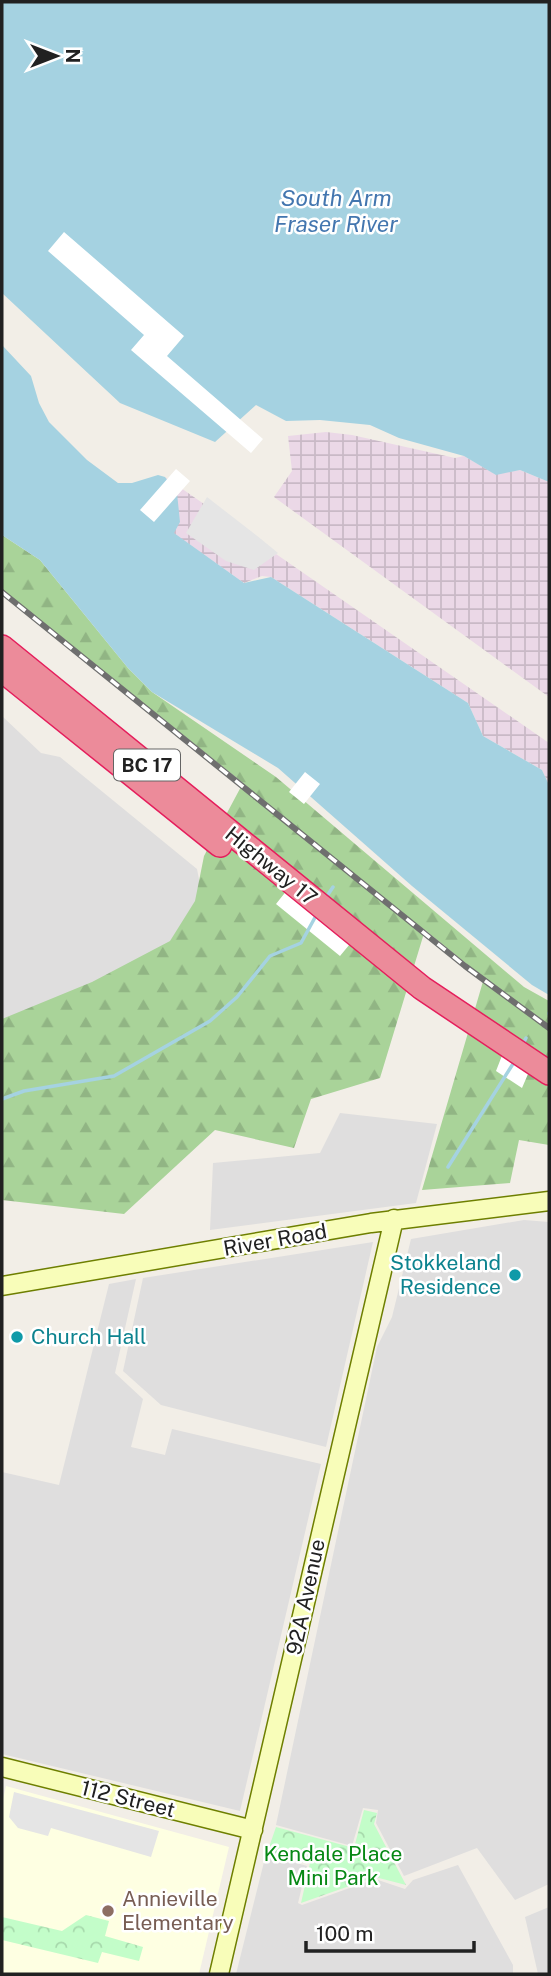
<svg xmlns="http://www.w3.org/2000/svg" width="551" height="1976" viewBox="0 0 551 1976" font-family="'Public Sans',sans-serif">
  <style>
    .residential { fill: #dfdede }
    .industrial { fill: url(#industrial-grid) }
    .education { fill: #feffe2 }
    .forest { fill: url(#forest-firs) }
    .park { fill: url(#park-crowns) }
    .parking { fill: #e5e5e5 }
    .water { fill: #a5d2e1 }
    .pier { fill: #fff }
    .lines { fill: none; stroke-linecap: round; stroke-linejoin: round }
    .stream { stroke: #a5d2e1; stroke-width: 3.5 }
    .secondary-casing { stroke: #6e7f00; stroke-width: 21 }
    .highway-casing { stroke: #e51e5c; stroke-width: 26 }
    .secondary { stroke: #f8fdb9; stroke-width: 18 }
    .highway { stroke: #ec8b9a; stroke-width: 23 }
    .rail-casing { stroke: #6f6f6f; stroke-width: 6 }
    .rail { stroke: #fff; stroke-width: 3.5; stroke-dasharray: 10; stroke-linecap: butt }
    .culture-dot { fill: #0f9aa8; stroke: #fff; stroke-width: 2.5 }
    .education-dot { fill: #8d6e63; stroke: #fff; stroke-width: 2.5 }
    .labels { text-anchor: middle; stroke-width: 5; stroke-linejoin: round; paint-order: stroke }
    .shield { fill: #fff; stroke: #646464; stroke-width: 2 }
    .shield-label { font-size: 19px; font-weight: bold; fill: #212121 }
    .street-label { font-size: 21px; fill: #212121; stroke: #fff }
    .culture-label { font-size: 21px; fill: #0d838f; stroke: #fff; text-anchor: end }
    .park-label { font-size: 21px; fill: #068814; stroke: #fff }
    .education-label { font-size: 21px; fill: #785e54; stroke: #fff; text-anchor: start }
    .water-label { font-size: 23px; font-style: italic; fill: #4376af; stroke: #fff }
  </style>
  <defs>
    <pattern id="industrial-grid" width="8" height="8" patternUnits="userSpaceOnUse" patternTransform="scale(1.75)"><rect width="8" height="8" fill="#ebd8e7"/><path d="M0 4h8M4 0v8" fill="none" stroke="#c9b9c6"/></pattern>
    <pattern id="forest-firs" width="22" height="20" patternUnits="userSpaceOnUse" patternTransform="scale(1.75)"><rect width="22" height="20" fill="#a9d399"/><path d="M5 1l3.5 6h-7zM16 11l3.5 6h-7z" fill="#91b584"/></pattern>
    <pattern id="park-crowns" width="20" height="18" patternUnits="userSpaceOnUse" patternTransform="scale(1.75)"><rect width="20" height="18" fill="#c3fdc9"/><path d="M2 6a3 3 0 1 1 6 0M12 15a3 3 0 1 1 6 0" fill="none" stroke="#a7d9ac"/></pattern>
  </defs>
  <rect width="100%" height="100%" fill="#f2eee7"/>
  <path class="residential" d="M 2,716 L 41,753 L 60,757 L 197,869 L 207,919 L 156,986 L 2,1033 Z
    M 340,1113 L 437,1124 L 416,1203 L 210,1230 L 213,1163 L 320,1153 Z
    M 524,1220 L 549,1222 L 549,1884 L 515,1900 L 477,1848 L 404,1876 L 376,1823 L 378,1810 L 363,1808 L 352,1846 L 276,1825 L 377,1347 L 392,1317 L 411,1239 Z
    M 373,1242 L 326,1447 L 161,1405 L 123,1371 L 143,1278 Z
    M 136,1279 L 115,1373 L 143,1399 L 131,1447 L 165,1455 L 172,1429 L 321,1464 L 240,1811 L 2,1754 L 2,1472 L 59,1485 L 109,1284 Z
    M 266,1854 L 307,1866 L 298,1903 L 302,1905 L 375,1879 L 405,1889 L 413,1880 L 458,1865 L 513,1965 L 513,1974 L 236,1974 Z
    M 549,1907 L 549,1974 L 538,1974 L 525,1917 Z"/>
  <path class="industrial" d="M 326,432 L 352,435 L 455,458 L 464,456 L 495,474 L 520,470 L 549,482 L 549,697 L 274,497 L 292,471 L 288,436 Z
    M 165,477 L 549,743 L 549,785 L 542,770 L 483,736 L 468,703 L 271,577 L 262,576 L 244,583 L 173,533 L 177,493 Z"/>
  <path class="education" d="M 6,1786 L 229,1847 L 199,1974 L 2,1974 L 2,1804 Z"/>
  <path class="forest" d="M 2,535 L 40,560 L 128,668 L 152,692 L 276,777 L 524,987 L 549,1001 L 549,1145 L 519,1140 L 510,1183 L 422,1190 L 484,978 L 425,930 L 380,1078 L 311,1099 L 294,1148 L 215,1130 L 124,1214 L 2,1200 L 2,1019 L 92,982 L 170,941 L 195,901 L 204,856 L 243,783 L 2,590 Z"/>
  <path class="park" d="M 364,1810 L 377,1813 L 374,1824 L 406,1885 L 375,1877 L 301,1903 L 310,1863 L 267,1853 L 276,1827 L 354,1848 Z
    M 86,1915 L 109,1921 L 105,1936 L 143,1947 L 139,1961 L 102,1952 L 98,1963 L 2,1940 L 2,1917 L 62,1931 Z"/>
  <path class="parking" d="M 207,497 L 261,539 L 278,553 L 254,570 L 226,561 L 186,533 Z
    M 14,1792 L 159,1831 L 151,1857 L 51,1828 L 48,1836 L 18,1828 L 9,1817 Z"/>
  <path class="water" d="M 2,2 L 549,2 L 549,482 L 520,470 L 496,475 L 464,456 L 399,438 L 370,425 L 320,420 L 286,421 L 256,405 L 215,442 L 120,403 L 2,293 Z
    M 2,345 L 31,376 L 39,403 L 49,422 L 87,460 L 118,483 L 132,483 L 158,475 L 165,477 L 177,493 L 180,522 L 174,533 L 244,583 L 271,577 L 468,703 L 483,736 L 542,770 L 549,785 L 549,995 L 532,985 L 412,886 L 278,768 L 152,692 L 128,668 L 40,560 L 2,535 Z"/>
  <path class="pier" d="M 64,232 L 184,336 L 167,356 L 263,439 L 251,453 L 131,350 L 144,335 L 48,251 Z
    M 176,469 L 190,481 L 154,522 L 140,510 Z
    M 305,772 L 320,784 L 304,804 L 289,792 Z
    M 299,875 L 364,927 L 340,956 L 276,904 Z
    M 510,1035 L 537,1053 L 522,1088 L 496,1071 Z"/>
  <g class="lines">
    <path class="stream" d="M 325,899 L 333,887
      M 549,1014 L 549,1013
      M 522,1046 L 526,1038
      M 2,1099 L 24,1091 L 114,1076 L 210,1021 L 237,997 L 270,956 L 301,943 L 318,912
      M 448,1167 L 516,1059"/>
    <g class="secondary-casing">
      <path id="secondary" d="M 2,1286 L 371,1223 L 549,1201
        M 2,1767 L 253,1830
        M 219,1974 L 394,1219"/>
    </g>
    <g class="highway-casing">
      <path id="highway" d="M 2,647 L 422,988 L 549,1073
        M 2,670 L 220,845"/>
    </g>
    <use href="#secondary" class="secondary"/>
    <use href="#highway" class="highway"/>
    <g class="rail-casing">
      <path id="rail" d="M 2,592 L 465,966 L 549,1028"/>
    </g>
    <use href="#rail" class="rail"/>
  </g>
  <g class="culture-dot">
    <circle cx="515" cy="1275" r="7"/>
    <circle cx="17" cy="1337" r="7"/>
  </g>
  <circle class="education-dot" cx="108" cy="1911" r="7"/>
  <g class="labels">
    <rect class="shield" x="114" y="749.5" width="66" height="31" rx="5"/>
    <g class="shield-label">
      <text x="147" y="772">BC 17</text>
    </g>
    <g class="street-label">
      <text transform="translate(271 866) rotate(39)" y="7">Highway 17</text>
      <text transform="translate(275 1240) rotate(-10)" y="7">River Road</text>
      <text transform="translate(306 1597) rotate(-78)" y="7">92A Avenue</text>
      <text transform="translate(128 1799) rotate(14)" y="7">112 Street</text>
    </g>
    <g class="culture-label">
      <text x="501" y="1270">Stokkeland<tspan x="501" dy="24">Residence</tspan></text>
      <text x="31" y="1344" text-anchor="start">Church Hall</text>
    </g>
    <g class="park-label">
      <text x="333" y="1861">Kendale Place<tspan x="333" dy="24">Mini Park</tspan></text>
    </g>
    <g class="education-label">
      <text x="122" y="1906">Annieville<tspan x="122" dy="24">Elementary</tspan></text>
    </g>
    <g class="water-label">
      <text x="336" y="206">South Arm<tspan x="336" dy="26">Fraser River</tspan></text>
    </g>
  </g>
  <rect width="551" height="1976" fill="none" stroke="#212121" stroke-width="7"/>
  <g transform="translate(56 56) rotate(90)" stroke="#ffffff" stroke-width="5" paint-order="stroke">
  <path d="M0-5L12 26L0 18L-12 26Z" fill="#212121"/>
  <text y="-10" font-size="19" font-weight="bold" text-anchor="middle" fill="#212121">N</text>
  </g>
  <path d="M306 1941v10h168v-10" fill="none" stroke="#212121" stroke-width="3.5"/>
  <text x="316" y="1941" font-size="21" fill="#212121" stroke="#ffffff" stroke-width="5" paint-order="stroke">100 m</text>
</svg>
